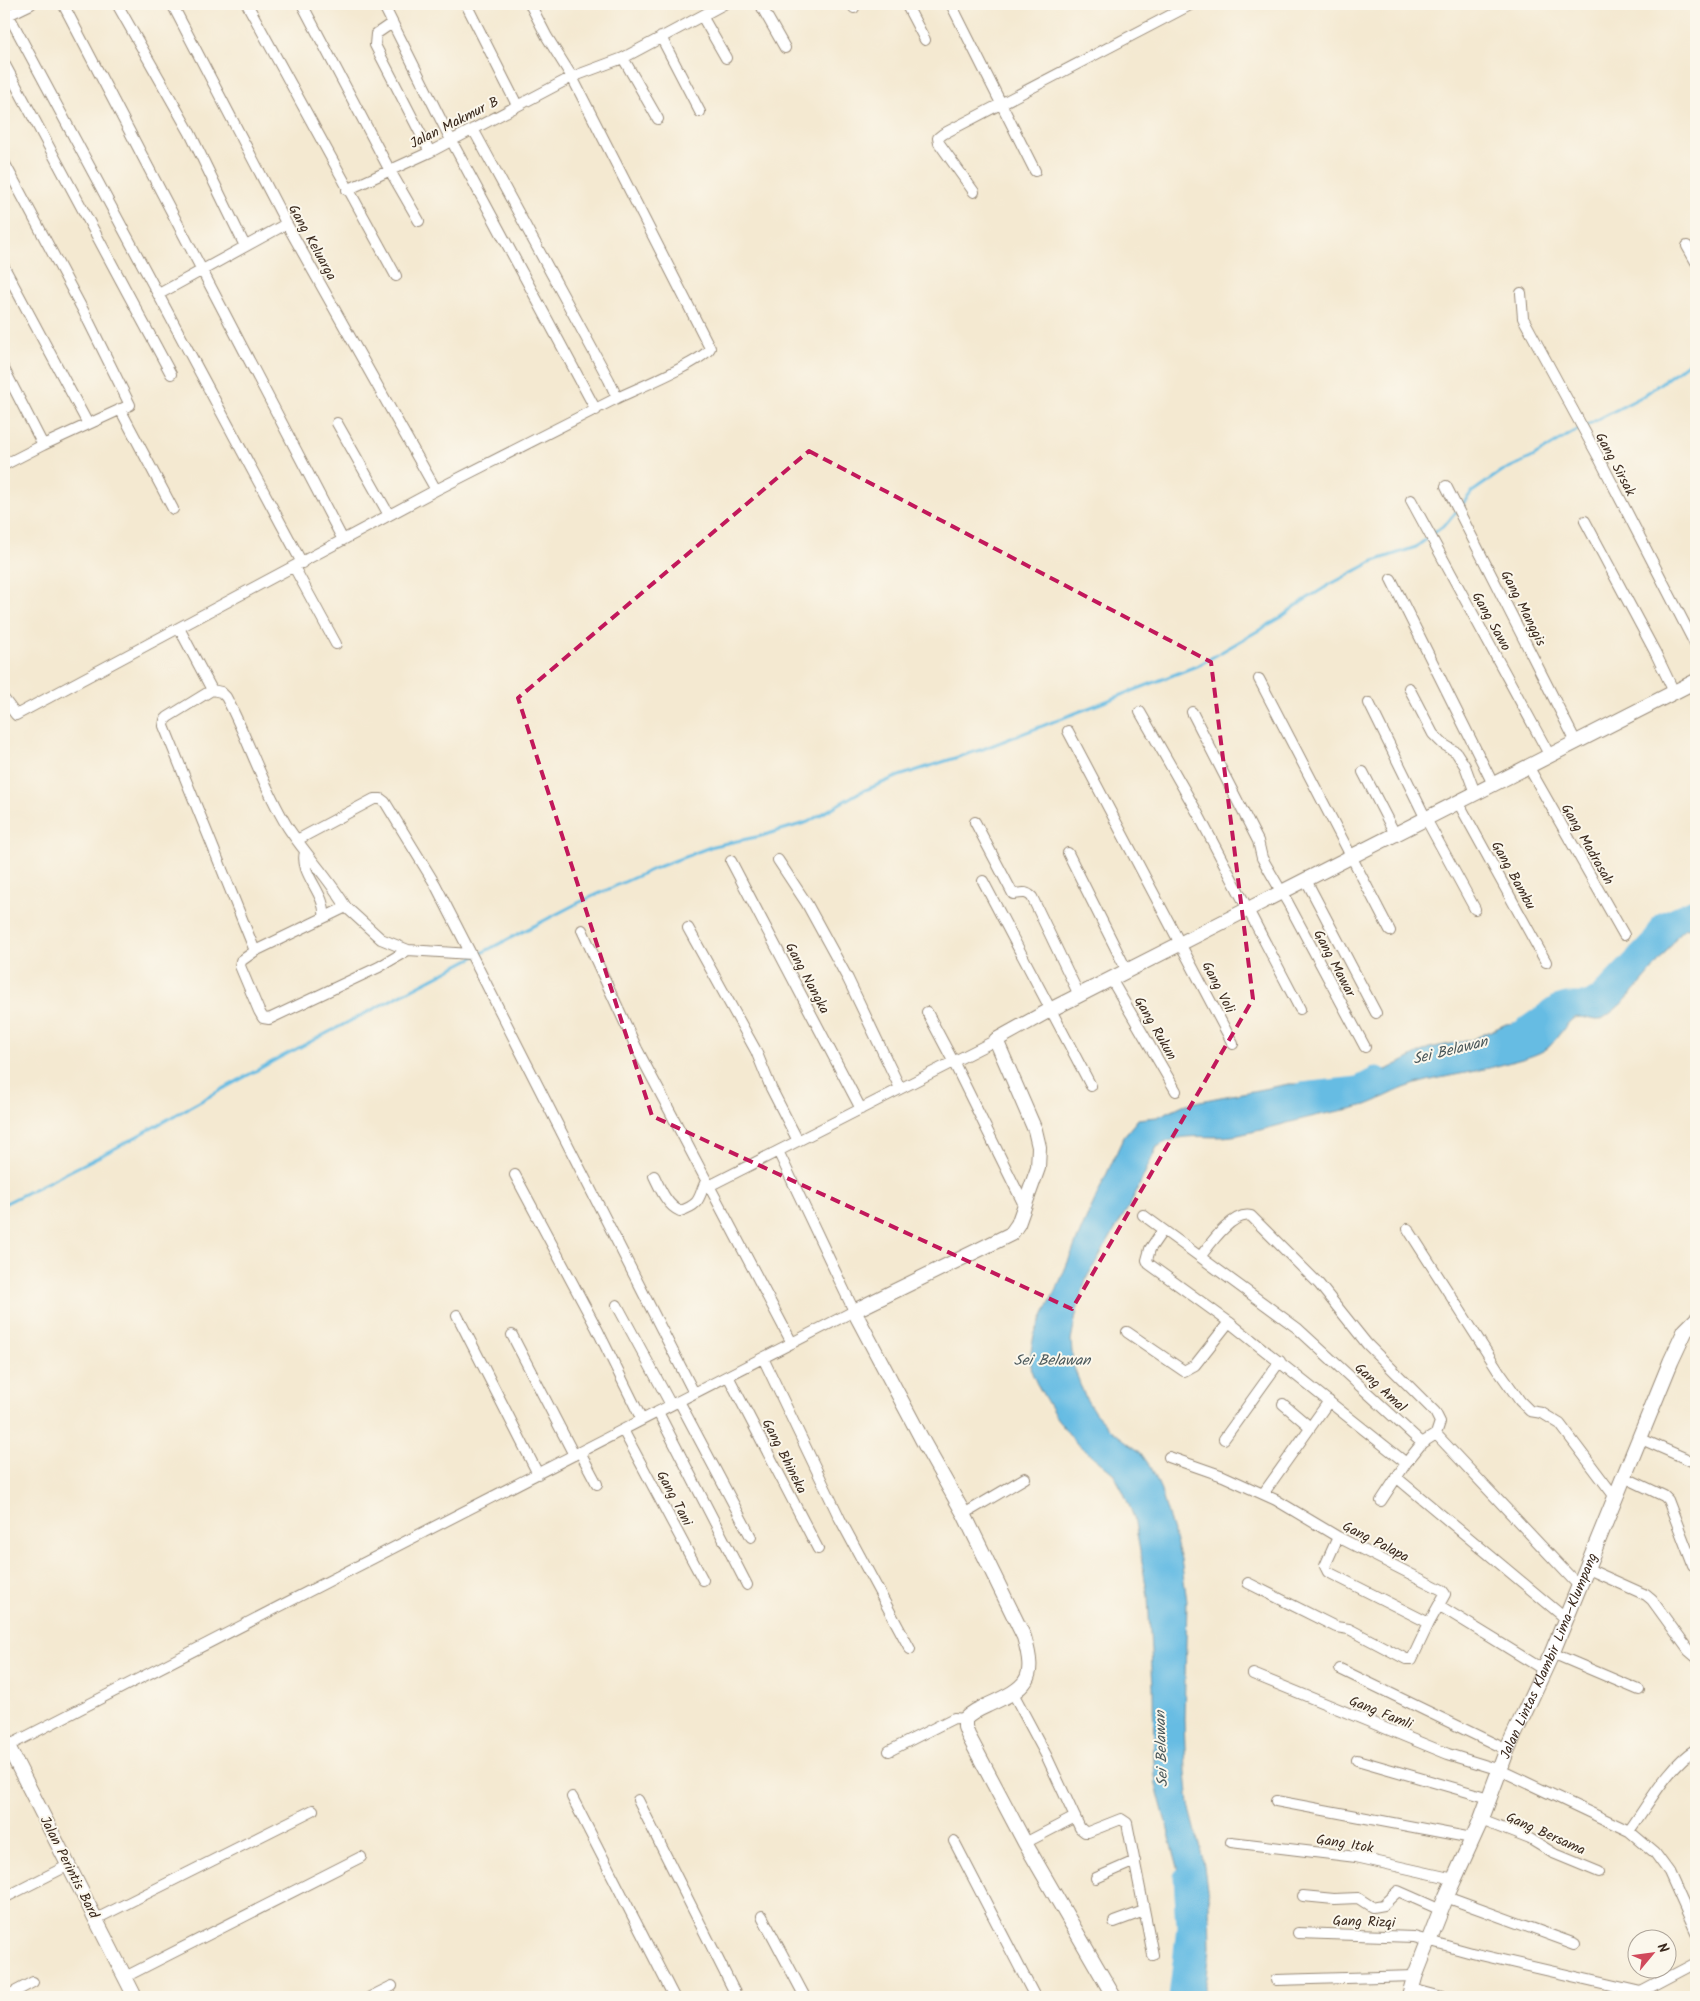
<svg xmlns="http://www.w3.org/2000/svg" width="1700" height="2001" viewBox="0 0 1700 2001" font-family="Kalam,sans-serif">
  <style>
    .water { fill: #66bce3; stroke: #507380 }
    .lines { fill: none; stroke-linecap: round; stroke-linejoin: round }
    .stream { stroke: #66bce3; stroke-width: 3 }
    .river { stroke: #66bce3; stroke-width: 19 }
    .street-casing { stroke: #988a78; stroke-width: 12 }
    .secondary-casing { stroke: #988a78; stroke-width: 16 }
    .primary-casing { stroke: #988a78; stroke-width: 17 }
    .street { stroke: #fff; stroke-width: 10 }
    .secondary { stroke: #fff; stroke-width: 14 }
    .primary { stroke: #fff; stroke-width: 15 }
    .marked { fill: none; stroke: #c2185b; stroke-width: 4; stroke-dasharray: 10 6; stroke-linejoin: round }
    .labels { text-anchor: middle; stroke-width: 4; stroke-linejoin: round; paint-order: stroke }
    .street-label { font-size: 14px; fill: #3b2a1e; stroke: #fbf7ec }
    .water-label { font-size: 15px; font-style: italic; fill: #485659; stroke: #fbf7ec }
  </style>
  <rect width="100%" height="100%" fill="#fbf7ec"/>
  <filter id="ink" filterUnits="userSpaceOnUse"><feTurbulence type="fractalNoise" baseFrequency=".02" numOctaves="2"/><feDisplacementMap in="SourceGraphic" scale="10" xChannelSelector="R" yChannelSelector="G"/><feConvolveMatrix kernelMatrix="1 2 1 2 8 2 1 2 1" color-interpolation-filters="sRGB"/></filter>
  <filter id="wash" filterUnits="userSpaceOnUse"><feTurbulence type="fractalNoise" baseFrequency=".0096" numOctaves="4" result="noise"/><feDisplacementMap in="SourceGraphic" scale="20" xChannelSelector="R" yChannelSelector="G"/><feGaussianBlur stdDeviation="1.12" result="paint"/><feColorMatrix in="noise" values="0 0 0 0 0 0 0 0 0 0 0 0 0 0 0 0 0 1.4 0 .05"/><feComposite in="paint" operator="in"/></filter>
  <g filter="url(#wash)">
    <rect width="100%" height="100%" fill="#f4e9d1"/>
    <path class="water" d="M 1696,907 L 1696,926 L 1684,929 L 1679,933 C 1662,960 1627,1005 1600,1020 C 1591,1021 1583,1015 1574,1018 C 1568,1021 1556,1040 1549,1047 C 1538,1056 1517,1060 1504,1064 C 1471,1074 1436,1076 1404,1088 C 1391,1093 1380,1100 1366,1105 C 1349,1110 1332,1112 1315,1116 C 1289,1122 1264,1130 1238,1135 C 1209,1141 1185,1129 1157,1147 L 1132,1201 L 1087,1277 L 1078,1305 L 1071,1340 L 1073,1365 L 1085,1397 L 1095,1413 L 1111,1430 L 1140,1452 L 1152,1469 L 1160,1488 L 1181,1559 L 1187,1601 L 1184,1720 L 1186,1772 L 1189,1805 L 1203,1860 L 1209,1903 L 1210,1947 L 1207,1978 L 1203,1997 L 1179,1997 L 1190,1940 L 1179,1871 L 1156,1785 L 1154,1763 L 1153,1687 L 1148,1597 L 1134,1517 L 1123,1491 L 1113,1473 L 1075,1442 L 1056,1417 L 1037,1384 L 1032,1373 L 1030,1357 L 1034,1335 L 1060,1281 L 1083,1226 L 1124,1136 L 1138,1119 L 1157,1117 L 1183,1105 L 1200,1101 L 1289,1084 L 1304,1084 L 1334,1090 L 1349,1089 L 1429,1048 L 1471,1040 L 1506,1024 L 1534,1021 L 1562,1008 L 1593,1003 L 1601,1000 L 1606,995 L 1609,986 L 1626,976 L 1656,934 L 1675,918 Z"/>
    <g class="lines">
      <path class="stream" d="M 1460,507 L 1472,492 L 1502,471 L 1531,458 L 1572,433 L 1643,396 L 1696,357
        M 4,1204 L 112,1150 L 279,1058 L 578,903 L 653,869 L 713,846 L 761,836 L 808,822 L 858,793 L 899,776 L 983,749 L 1199,665 L 1280,618 L 1300,603 L 1329,585 L 1374,561 L 1416,547 L 1447,523 L 1456,512"/>
      <path class="river" d="M 1512,1033 L 1519,1031 L 1556,1005 L 1566,1002 L 1588,1002 L 1598,996 L 1651,941 L 1662,922 L 1696,907
        M 1302,1092 L 1358,1086 L 1377,1076
        M 1178,1997 L 1186,1927 L 1183,1877"/>
    </g>
  </g>
  <g filter="url(#ink)">
    <g class="lines">
      <g class="street-casing">
        <path id="street" d="M 63,4 L 343,540
          M 117,4 L 190,133 L 245,246
          M 172,4 L 285,221 L 436,490
          M 247,4 L 396,276
          M 302,4 L 389,169 L 419,221
          M 383,4 L 451,140 L 596,410
          M 466,4 L 517,105
          M 530,4 L 547,37 L 572,77 L 710,348 C 704,361 634,390 617,398
          M 760,4 L 785,48
          M 851,4 L 854,8
          M 906,4 L 925,40
          M 951,4 L 1035,171
          M 8,14 L 302,563
          M 702,16 L 726,58
          M 4,17 L 31,4
          M 392,23 L 376,34 L 375,45 L 430,152
          M 661,37 L 700,112
          M 623,58 L 658,119
          M 4,63 L 171,374
          M 4,162 L 85,314 L 130,405 L 43,445 L 4,465
          M 347,190 L 430,152 L 572,77 L 623,58 L 724,4
          M 974,192 L 939,143 L 938,138 L 943,134 L 1192,4
          M 1687,246 L 1696,262
          M 4,267 L 88,424
          M 1521,293 L 1523,318 L 1599,458 L 1696,646
          M 159,294 L 286,224
          M 4,369 L 43,445
          M 120,409 L 173,509
          M 337,423 L 389,515
          M 1446,486 L 1576,742
          M 1411,500 L 1550,756
          M 1585,521 L 1655,652 L 1674,692
          M 294,567 L 336,644
          M 1391,579 L 1493,784
          M 179,628 L 212,690
          M 1259,679 L 1390,931
          M 1409,688 L 1433,734 L 1443,744 L 1456,752 L 1465,766 L 1475,793
          M 4,699 L 16,715 L 436,490 L 617,398 L 609,380 L 473,129
          M 1369,703 L 1426,819 L 1475,909
          M 1140,712 L 1197,812 L 1300,1009
          M 1192,712 L 1258,841 L 1262,858 L 1288,903 L 1365,1047
          M 1068,731 L 1233,1044
          M 1528,766 L 1624,935
          M 1363,772 L 1395,834
          M 1458,802 L 1546,962
          M 975,822 L 1013,894 C 1021,894 1025,890 1032,897 L 1079,995
          M 297,840 L 374,799 L 381,799 L 385,802 L 435,884 L 471,954
          M 305,852 C 299,874 327,894 324,917
          M 1068,853 L 1127,971
          M 778,860 L 807,904 L 848,979 L 900,1088
          M 731,861 L 861,1109
          M 1306,880 L 1376,1013
          M 983,881 L 1091,1086
          M 688,928 L 756,1051 L 771,1088 L 798,1141
          M 582,930 L 637,1049 L 792,1343
          M 408,950 L 379,967 L 269,1019 L 263,1018 L 259,1011 L 240,966 L 241,961 L 255,951 L 346,907 L 381,939 L 408,950 L 471,954 L 694,1393
          M 255,951 L 164,726 L 165,720 L 168,717 L 212,690 L 221,692 L 226,697 C 248,738 262,785 287,826 C 305,854 329,878 346,907
          M 1111,979 L 1176,1091
          M 927,1012 L 953,1061 L 1024,1205
          M 515,1175 L 597,1329 L 642,1420
          M 654,1176 C 660,1188 667,1206 680,1211 C 702,1204 698,1197 706,1181
          M 709,1186 L 778,1151
          M 1143,1215 L 1297,1328 L 1422,1443 L 1436,1434 L 1578,1585
          M 1408,1229 L 1500,1373 L 1520,1401 L 1530,1411 L 1542,1413 L 1560,1424 L 1615,1497
          M 1163,1230 L 1150,1249 L 1147,1260 L 1149,1264 L 1229,1322 L 1406,1463
          M 1200,1257 C 1210,1244 1233,1211 1251,1216 L 1319,1284 L 1367,1344 L 1435,1412 L 1440,1422 L 1436,1434
          M 617,1305 L 671,1405
          M 457,1315 L 538,1474
          M 1127,1332 L 1184,1371 L 1195,1365 L 1229,1322
          M 512,1335 L 574,1455
          M 763,1358 L 840,1519 L 910,1649
          M 728,1376 L 818,1549
          M 679,1401 L 751,1537
          M 1283,1404 L 1310,1427
          M 658,1412 L 747,1585
          M 623,1430 L 703,1580
          M 1639,1438 L 1696,1463
          M 1224,1439 L 1280,1361
          M 580,1452 L 597,1484
          M 1169,1457 L 1223,1476 L 1276,1500 L 1338,1537 L 1442,1590 L 1445,1594 L 1429,1623
          M 1396,1477 L 1565,1618
          M 1624,1477 L 1664,1496 L 1668,1500 L 1693,1565
          M 1263,1494 L 1329,1401
          M 1381,1501 L 1406,1463 L 1422,1443
          M 964,1514 L 1025,1478
          M 1586,1568 L 1646,1595 L 1652,1600 L 1689,1651 L 1696,1657
          M 1248,1583 L 1336,1627 L 1349,1629 L 1406,1659 L 1412,1659 L 1429,1623 L 1328,1572 L 1325,1566 L 1338,1537
          M 1440,1606 L 1544,1670
          M 1552,1653 L 1639,1690
          M 1340,1669 L 1507,1750
          M 1253,1674 L 1448,1754 L 1500,1770 L 1629,1831 L 1655,1853 L 1669,1872 L 1696,1932
          M 1013,1693 L 1046,1755 L 1080,1828 L 1085,1832 L 1088,1832 L 1121,1819 L 1127,1823 L 1153,1955
          M 8,1746 L 854,1311 L 778,1151 L 996,1040
          M 889,1751 L 954,1718 L 965,1719
          M 1357,1760 L 1489,1798
          M 572,1797 L 674,1997
          M 638,1800 L 737,1997
          M 1276,1801 L 1472,1838
          M 1481,1820 L 1530,1839 L 1553,1853 L 1599,1872
          M 1629,1831 C 1648,1805 1669,1765 1696,1749
          M 954,1841 L 1035,1997
          M 1231,1842 L 1356,1857 L 1454,1879
          M 1025,1843 L 1075,1817
          M 1096,1878 L 1135,1861
          M 1303,1896 L 1334,1899 L 1358,1898 L 1372,1907 L 1383,1905 L 1398,1891 L 1441,1910
          M 1446,1897 L 1575,1944
          M 4,1898 L 69,1865
          M 762,1916 L 805,1997
          M 96,1919 L 313,1810
          M 1114,1922 L 1144,1911
          M 1298,1933 L 1414,1937 L 1472,1953 L 1641,1992 L 1696,1963
          M 125,1977 L 361,1857
          M 1276,1980 L 1415,1976
          M 1412,1989 L 1442,1997
          M 5,1997 L 33,1982
          M 370,1997 L 392,1986"/>
      </g>
      <g class="secondary-casing">
        <path id="secondary" d="M 4,1738 L 135,1997
          M 1114,1997 L 1025,1843 L 968,1735 L 965,1727 L 965,1719 C 972,1712 979,1709 988,1705 C 1027,1687 1037,1681 1024,1637 L 964,1514 L 925,1445 L 854,1311 L 1011,1234 L 1018,1224 L 1038,1168 L 1039,1147 L 1035,1130 L 996,1040 L 1050,1010 L 1696,681"/>
      </g>
      <g class="primary-casing">
        <g id="primary">
          <path id="s1" d="M 1409,1997 L 1415,1976 L 1446,1897 L 1481,1820 L 1507,1750 L 1552,1653 L 1671,1361 L 1685,1331 L 1696,1320"/>
        </g>
      </g>
      <use href="#street" class="street"/>
      <use href="#secondary" class="secondary"/>
      <use href="#primary" class="primary"/>
    </g>
  </g>
  <path class="marked" d="M 809,451 L 1211,662 L 1253,999 L 1072,1309 L 652,1116 L 518,698 Z"/>
  <g class="labels">
    <g class="street-label">
      <text transform="translate(454 122) rotate(-27)" y="5">Jalan Makmur B</text>
      <text transform="translate(313 242) rotate(61)" y="5">Gang Keluarga</text>
      <text transform="translate(1616 464) rotate(62)" y="5">Gang Sirsak</text>
      <text transform="translate(1524 608) rotate(63)" y="5">Gang Manggis</text>
      <text transform="translate(1492 621) rotate(61)" y="5">Gang Sawo</text>
      <text transform="translate(1588 844) rotate(60)" y="5">Gang Madrasah</text>
      <text transform="translate(1514 875) rotate(61)" y="5">Gang Bambu</text>
      <text transform="translate(1335 963) rotate(62)" y="5">Gang Mawar</text>
      <text transform="translate(808 978) rotate(62)" y="5">Gang Nangka</text>
      <text transform="translate(1219 987) rotate(63)" y="5">Gang Voli</text>
      <text transform="translate(1156 1028) rotate(60)" y="5">Gang Rukun</text>
      <text transform="translate(1381 1387) rotate(43)" y="5">Gang Amal</text>
      <text transform="translate(785 1456) rotate(63)" y="5">Gang Bhineka</text>
      <text transform="translate(675 1498) rotate(62)" y="5">Gang Tani</text>
      <text transform="translate(1376 1541) rotate(27)" y="5">Gang Palapa</text>
      <text dy="5" stroke="none"><textPath href="#s1" startOffset="369">Jalan Lintas Klambir Lima–Klumpang</textPath></text>
      <text transform="translate(1381 1712) rotate(22)" y="5">Gang Famli</text>
      <text transform="translate(1546 1833) rotate(24)" y="5">Gang Bersama</text>
      <text transform="translate(1345 1843) rotate(9)" y="5">Gang Itok</text>
      <text transform="translate(70 1867) rotate(63)" y="5">Jalan Perintis Bard</text>
      <text transform="translate(1364 1921) rotate(2)" y="5">Gang Rizqi</text>
    </g>
    <g class="water-label">
      <text transform="translate(1450 1050) rotate(-14)" y="5">Sei Belawan</text>
      <text x="1052" y="1365">Sei Belawan</text>
      <text transform="translate(1161 1749) rotate(-92)" y="5">Sei Belawan</text>
    </g>
  </g>
  <rect width="1700" height="2001" fill="none" stroke="#fbf7ec" stroke-width="20"/>
  <g transform="translate(1652 1954) rotate(61)"><circle r="24" fill="#fbf7ec" stroke="#aea59a"/>
  <path d="M0-4L9 19L0 12L-9 19Z" fill="#d1495b"/>
  <text y="-8" font-size="14" font-weight="bold" text-anchor="middle" fill="#3b2a1e">N</text>
  </g>
</svg>
